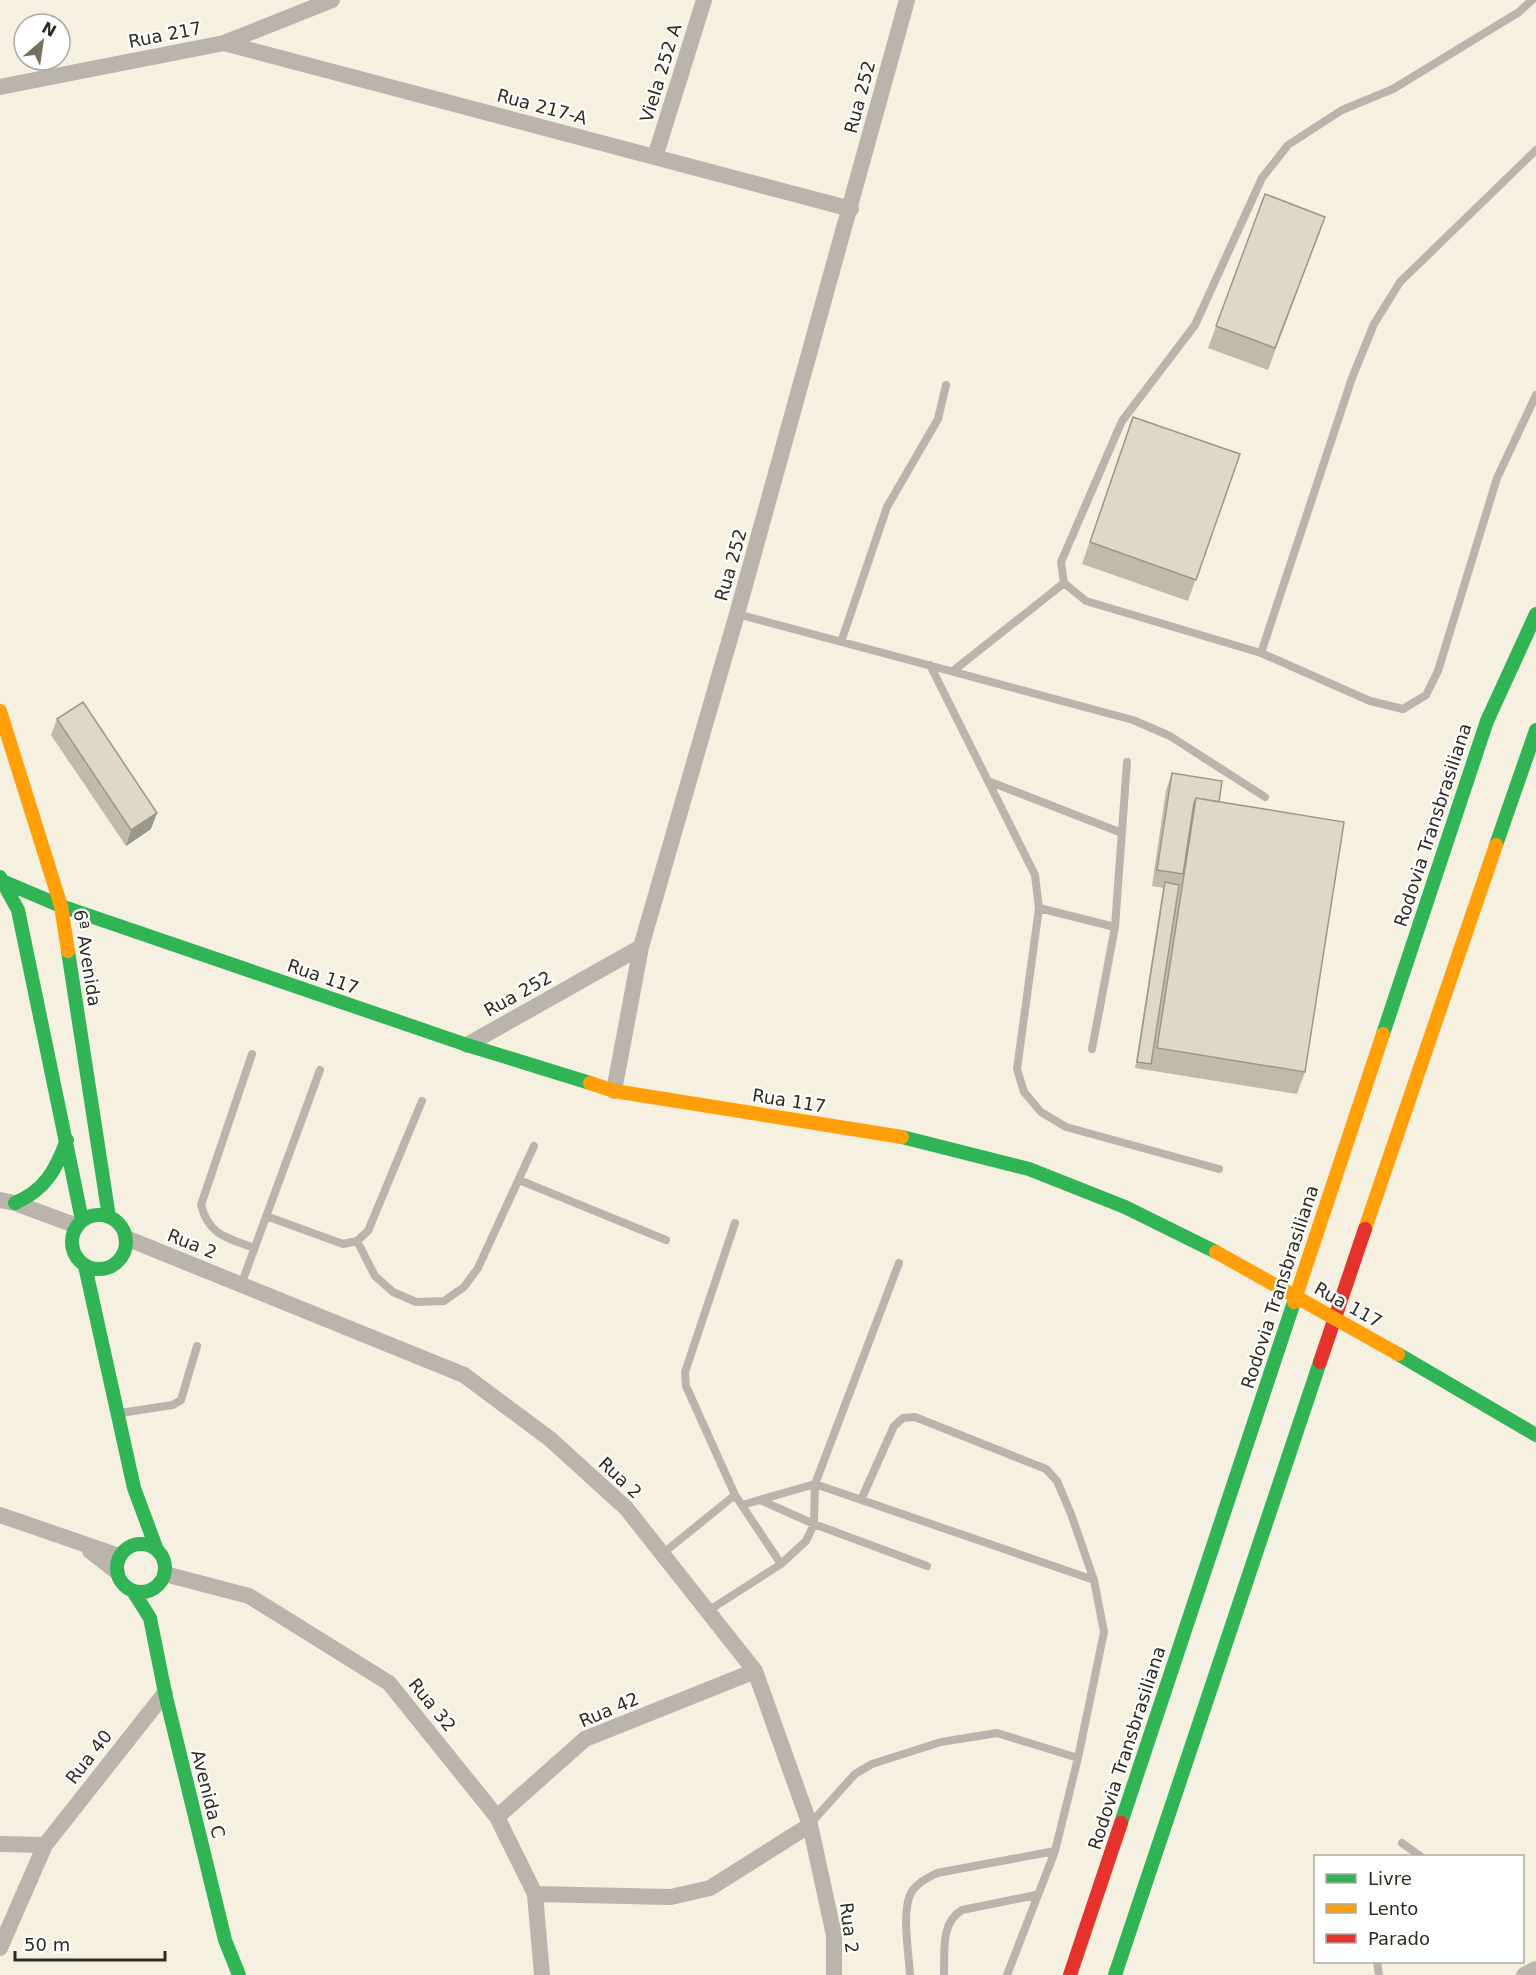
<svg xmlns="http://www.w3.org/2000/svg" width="1536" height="1975" viewBox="0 0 1536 1975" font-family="'DejaVu Sans',sans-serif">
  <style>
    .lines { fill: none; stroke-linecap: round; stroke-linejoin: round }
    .lane { stroke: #bbb4ad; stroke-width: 8 }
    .street { stroke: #bbb4ad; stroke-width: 16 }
    .fast { stroke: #30b455; stroke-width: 14 }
    .slow { stroke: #ff9f0a; stroke-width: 14 }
    .jam { stroke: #e5322d; stroke-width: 14 }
    .slow-bridge { stroke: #ff9f0a; stroke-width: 14 }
    .wall { fill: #bfbaaa }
    .shaded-wall { fill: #9b978b }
    .building { fill: #ded8c6; stroke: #9b978b; stroke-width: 1.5 }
    .labels { text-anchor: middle; stroke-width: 4.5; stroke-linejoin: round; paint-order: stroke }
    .street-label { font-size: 18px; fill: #2e2b20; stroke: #fff }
  </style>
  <rect width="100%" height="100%" fill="#f5f0e0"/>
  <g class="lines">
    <path class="lane" d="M 1532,0 L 1519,12 L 1393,89 L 1342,110 L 1288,145 L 1262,178 L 1195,325 L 1122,421 L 1061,562 L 1064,583 L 1086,601 L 1261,653 L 1370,701 L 1403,709 L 1426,695 L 1438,671 L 1497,478 L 1536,395
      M 737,614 L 1133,720 L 1170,736 L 1265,797
      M 841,642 L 887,507 L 938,419 L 946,385
      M 1261,653 L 1352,378 L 1374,324 L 1400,282 L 1536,150
      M 930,665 L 1035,875 L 1039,908 L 1017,1069 L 1024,1092 L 1041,1112 L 1066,1127 L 1219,1169
      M 953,671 L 1064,583
      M 988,781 L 1122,833
      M 1039,908 L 1115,927
      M 1092,1049 L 1115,927 L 1127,762
      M 252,1054 L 201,1205 C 209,1236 228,1238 254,1248
      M 519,1180 L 666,1240
      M 266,1216 L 343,1244 L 357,1241 L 368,1231 L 422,1101
      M 735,1223 L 685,1372 L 686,1386 L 735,1495 L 781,1564
      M 357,1241 L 375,1276 L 393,1292 L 416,1302 L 444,1301 L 464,1287 L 478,1268 L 534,1146
      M 241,1285 L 320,1070
      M 120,1413 L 173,1405 L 181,1400 L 197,1346
      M 760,1500 L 814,1524 L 927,1566
      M 861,1500 L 894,1426 L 903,1418 L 915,1417 L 1046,1469 L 1057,1481 L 1071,1514 L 1094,1580 L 1104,1632 L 1078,1758 L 1055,1851 L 1007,1975
      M 742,1505 L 815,1484 L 1094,1580
      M 662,1554 L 735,1495
      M 708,1611 L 781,1564 L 806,1541 L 814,1524 L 815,1484 L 899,1263
      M 810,1824 L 855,1774 L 872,1764 L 941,1742 L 997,1733 L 1078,1758
      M 1402,1843 L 1420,1856
      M 1377,1962 L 1379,1975
      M 910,1975 C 909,1953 901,1912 911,1893 C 916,1883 928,1878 937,1873 L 1055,1851
      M 944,1975 C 945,1952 940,1923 962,1910 L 1036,1895"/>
    <path class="street" d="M 224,43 L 851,209
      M 0,87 L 224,43 L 332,0
      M 655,157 L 704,0
      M 467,1045 L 641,947
      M 614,1091 L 641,947 L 737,614 L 907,0
      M 0,1200 L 15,1203 L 77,1226
      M 126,1238 L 464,1375 L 550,1439 L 626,1508 L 755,1671 L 810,1825 L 834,1935 L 834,1975
      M 0,1515 L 119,1556
      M 90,1551 L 117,1572
      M 165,1574 L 249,1596 L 389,1683 L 497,1817 L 535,1894 L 542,1975
      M 497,1817 L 585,1739 L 755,1671
      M 0,1844 L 45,1845
      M 535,1894 L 671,1897 L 710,1888 L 810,1825
      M 0,1948 L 45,1845 L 165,1693
      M 1524,1975 L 1536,1969"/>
    <path class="fast" d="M 1496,845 L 1536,730
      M 0,877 L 18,910 L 82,1220
      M 2,881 L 61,906 L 467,1045 L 590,1083
      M 68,951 L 109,1217
      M 1383,1034 L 1487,721 L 1536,614
      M 902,1137 L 1029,1169 L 1125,1207 L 1216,1252
      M 15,1203 C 45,1190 56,1170 67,1140
      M72 1242a27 27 0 1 1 54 0a27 27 0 1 1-54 0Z
      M 85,1266 L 134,1488 L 157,1550
      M 1398,1354 L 1536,1435
      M117 1568a24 24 0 1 1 48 0a24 24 0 1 1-48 0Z
      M 133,1591 L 150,1618 L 165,1693 L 225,1940 L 239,1975
      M 1121,1823 L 1294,1302
      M 1115,1975 L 1320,1362"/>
    <path class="slow" d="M 0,711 L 61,906 L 68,951
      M 590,1083 L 614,1091 L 902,1137
      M 1365,1229 L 1496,845
      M 1294,1302 L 1383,1034"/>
    <path class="jam" d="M 1320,1362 L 1365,1229
      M 1070,1975 L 1121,1823"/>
    <path class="slow-bridge" d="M 1216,1252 L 1398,1354"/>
  </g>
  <path class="wall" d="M 1265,194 L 1325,217 L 1268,370 L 1208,348 Z
    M 1125,439 L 1240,454 L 1188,601 L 1082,564 Z
    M 57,719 L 151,829 L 126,846 L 51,735 Z
    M 1172,773 L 1219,802 L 1305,1072 L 1297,1094 L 1135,1068 L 1163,888 L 1152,886 L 1166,790 Z"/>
  <path class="shaded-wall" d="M 157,813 L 151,829 L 126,846 L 131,830 Z"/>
  <path class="building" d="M 1265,194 L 1325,217 L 1275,348 L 1216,326 Z
    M 1133,417 L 1240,454 L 1196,580 L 1090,542 Z
    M 83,702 L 157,813 L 131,830 L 57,719 Z
    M 1172,773 L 1222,781 L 1219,802 L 1196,798 L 1194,803 L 1183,874 L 1157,870 Z
    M 1196,798 L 1344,822 L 1305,1072 L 1157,1048 Z
    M 1165,882 L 1179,885 L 1151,1064 L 1137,1062 Z"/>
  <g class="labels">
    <g class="street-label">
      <text transform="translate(165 35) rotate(-11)" y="6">Rua 217</text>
      <text transform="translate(661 73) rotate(-73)" y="6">Viela 252 A</text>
      <text transform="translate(860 97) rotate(-75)" y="6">Rua 252</text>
      <text transform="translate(542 107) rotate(15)" y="6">Rua 217-A</text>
      <text transform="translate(731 565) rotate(-74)" y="6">Rua 252</text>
      <text transform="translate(1433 825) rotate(-72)" y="6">Rodovia Transbrasiliana</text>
      <text transform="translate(87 958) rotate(81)" y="6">6ª Avenida</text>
      <text transform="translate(323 977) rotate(19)" y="6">Rua 117</text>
      <text transform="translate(518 994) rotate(-29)" y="6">Rua 252</text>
      <text transform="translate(789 1101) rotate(9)" y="6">Rua 117</text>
      <text transform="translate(192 1244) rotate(22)" y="6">Rua 2</text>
      <text transform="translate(1280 1287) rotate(-72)" y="6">Rodovia Transbrasiliana</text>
      <text transform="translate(1348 1305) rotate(29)" y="6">Rua 117</text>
      <text transform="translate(620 1478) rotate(43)" y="6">Rua 2</text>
      <text transform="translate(432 1705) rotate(51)" y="6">Rua 32</text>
      <text transform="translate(609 1710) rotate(-23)" y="6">Rua 42</text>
      <text transform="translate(1127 1748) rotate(-72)" y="6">Rodovia Transbrasiliana</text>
      <text transform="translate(89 1757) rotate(-52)" y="6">Rua 40</text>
      <text transform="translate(208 1794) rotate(76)" y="6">Avenida C</text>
      <text transform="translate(849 1928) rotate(83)" y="6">Rua 2</text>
    </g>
  </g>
  <rect x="1314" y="1855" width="210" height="108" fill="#ffffff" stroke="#abaaa6" stroke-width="1.5"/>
  <rect x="1326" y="1874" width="30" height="9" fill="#30b455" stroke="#abaaa6" stroke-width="1.5"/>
  <text x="1368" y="1885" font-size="18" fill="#2e2b20">Livre</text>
  <rect x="1326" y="1904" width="30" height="9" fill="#ff9f0a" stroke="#abaaa6" stroke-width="1.5"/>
  <text x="1368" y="1915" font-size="18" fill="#2e2b20">Lento</text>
  <rect x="1326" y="1934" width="30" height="9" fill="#e5322d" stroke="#abaaa6" stroke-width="1.5"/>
  <text x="1368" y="1945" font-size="18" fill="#2e2b20">Parado</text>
  <g transform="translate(42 42) rotate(29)"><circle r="28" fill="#ffffff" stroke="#abaaa6" stroke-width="1.5"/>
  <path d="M0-4.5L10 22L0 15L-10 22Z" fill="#747063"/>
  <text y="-9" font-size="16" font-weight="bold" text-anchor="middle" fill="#2e2b20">N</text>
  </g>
  <path d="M15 1951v9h150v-9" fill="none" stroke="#2e2b20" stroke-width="3"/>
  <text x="24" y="1951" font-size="18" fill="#2e2b20" stroke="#ffffff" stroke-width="4.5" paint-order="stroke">50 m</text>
</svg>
